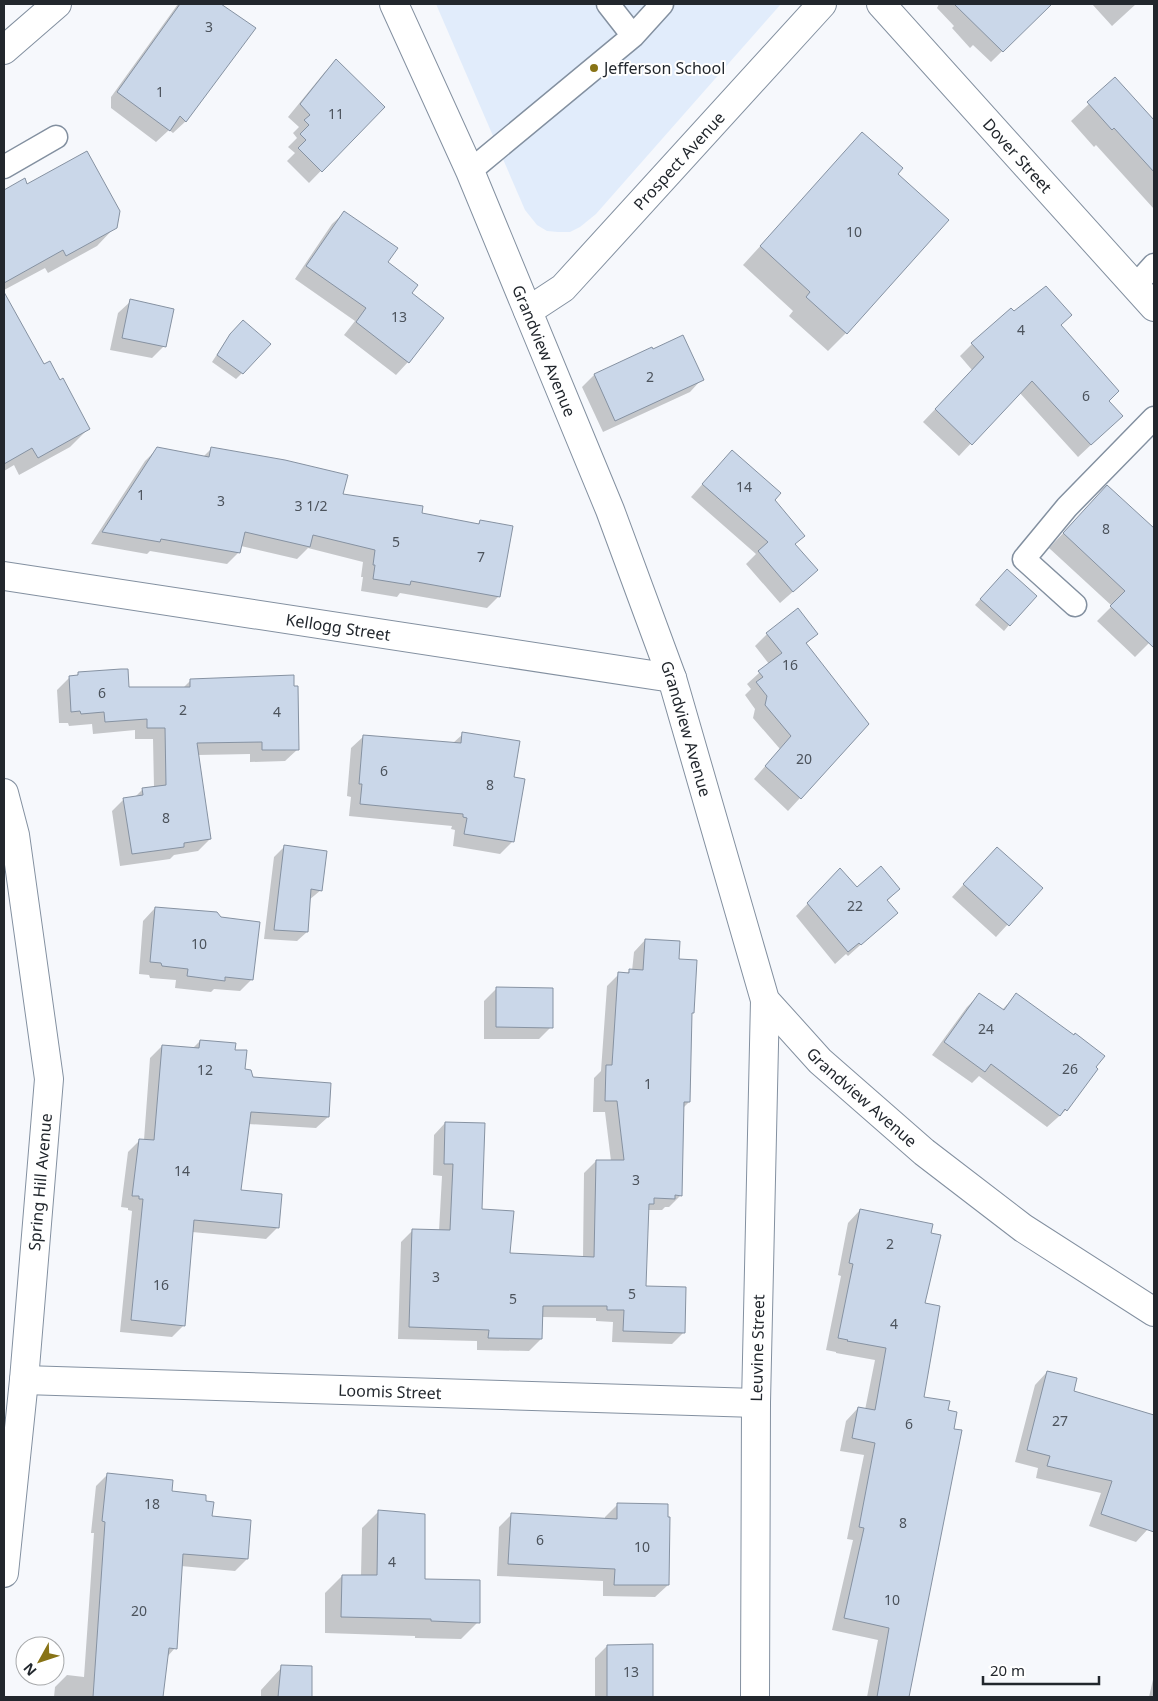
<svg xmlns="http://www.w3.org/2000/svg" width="1158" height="1701" viewBox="0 0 1158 1701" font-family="'Noto Sans',sans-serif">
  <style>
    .built { fill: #e1ecfb }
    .shadow { fill: #0003 }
    .building { fill: #cad7e9; stroke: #8692a2 }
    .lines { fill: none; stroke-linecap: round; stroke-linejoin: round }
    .service-casing { stroke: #8390a0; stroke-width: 25 }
    .minor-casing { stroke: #8390a0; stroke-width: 30 }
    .tertiary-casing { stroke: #8390a0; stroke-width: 30 }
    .service { stroke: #fff; stroke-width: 22 }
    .minor { stroke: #fff; stroke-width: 28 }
    .tertiary { stroke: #fff; stroke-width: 28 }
    .poi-dot { fill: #887316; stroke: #fff; stroke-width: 2 }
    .labels { text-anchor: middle; stroke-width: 4; stroke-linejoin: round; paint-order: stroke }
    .number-label { font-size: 14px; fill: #4c535c }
    .poi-label { font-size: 16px; fill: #22272d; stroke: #fff; text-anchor: start }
    .street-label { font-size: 16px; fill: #22272d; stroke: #fff }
  </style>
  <rect width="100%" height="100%" fill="#f6f8fc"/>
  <path class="built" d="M 436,4 L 781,4 L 596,214 L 580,227 L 570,232 L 558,232 L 547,231 L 537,225 L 525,210 Z"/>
  <path class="shadow" d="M 178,4 L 217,4 L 254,28 L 186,121 L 173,133 L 169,130 L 156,142 L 111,108 L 111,97 Z
    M 939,4 L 1032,4 L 1027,8 L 1036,18 L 991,62 L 973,45 L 970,48 L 952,28 L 954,26 L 937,8 Z
    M 1092,4 L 1136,4 L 1112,26 Z
    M 336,60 L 383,107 L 309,183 L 287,161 L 295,153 L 288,147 L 297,138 L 293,133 L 299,127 L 288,117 L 324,73 Z
    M 1115,79 L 1152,119 L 1154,117 L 1154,209 L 1096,145 L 1094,147 L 1071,121 Z
    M 863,133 L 897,174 L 846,333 L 828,351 L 789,316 L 793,311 L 743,265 Z
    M 24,180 L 27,185 L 115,227 L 97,246 L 48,273 L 45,268 L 4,290 L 4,191 Z
    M 345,212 L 410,293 L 442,318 L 408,362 L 396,375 L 344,335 L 355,321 L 295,279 L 332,224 Z
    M 4,295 L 43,365 L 60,381 L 88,429 L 70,447 L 19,475 L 14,465 L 4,471 Z
    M 131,301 L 164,346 L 152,358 L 110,350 L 118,313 Z
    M 1014,313 L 1060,325 L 1107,401 L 1109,428 L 1078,457 L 1019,392 L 959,456 L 923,422 L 972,370 L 960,356 L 972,344 Z
    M 237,327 L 242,373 L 236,379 L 212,362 L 225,342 Z
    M 651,349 L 702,379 L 690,392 L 603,432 L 582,387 L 594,375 Z
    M 158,448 L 203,457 L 211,449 L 342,495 L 420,514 L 477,525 L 481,521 L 499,596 L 487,608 L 400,593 L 397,597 L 361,591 L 363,577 L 361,577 L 363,562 L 308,548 L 297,559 L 241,546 L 239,552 L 227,564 L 150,551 L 147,554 L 91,544 L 145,461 Z
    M 720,464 L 773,500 L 794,545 L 804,582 L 780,603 L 746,564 L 756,554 L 691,497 Z
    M 1107,487 L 1154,530 L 1154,638 L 1135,657 L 1097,621 L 1112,606 L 1049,548 Z
    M 1001,576 L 1009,625 L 1004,631 L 975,605 Z
    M 767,634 L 816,634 L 805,645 L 800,798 L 788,811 L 754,779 L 780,749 L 753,718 L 755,709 L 745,695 L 751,689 L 747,684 L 769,664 L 755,646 Z
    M 78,674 L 128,688 L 183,688 L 191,680 L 298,749 L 285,761 L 250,762 L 250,754 L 198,755 L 210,839 L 198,851 L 174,855 L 170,859 L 120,866 L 112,811 L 124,799 L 135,797 L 143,789 L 154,788 L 153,739 L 135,739 L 135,730 L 93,734 L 92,724 L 69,726 L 68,723 L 59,723 L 57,690 L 69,678 L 75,677 Z
    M 463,734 L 513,778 L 513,841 L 500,854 L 453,846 L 455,830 L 451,829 L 452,826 L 349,816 L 351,797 L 347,796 L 351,748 L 364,736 L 453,743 Z
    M 284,847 L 321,890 L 309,900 L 307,932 L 297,941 L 264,939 L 274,857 Z
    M 985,861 L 1041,888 L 996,937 L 952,897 Z
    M 828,882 L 856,889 L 899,889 L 886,902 L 896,913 L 848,956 L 846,954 L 835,964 L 796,916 Z
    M 155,908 L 252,979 L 240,991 L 214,989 L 211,992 L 175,988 L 176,980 L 150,978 L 149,975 L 139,974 L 143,921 Z
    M 645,940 L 678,960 L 692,1012 L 691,1014 L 689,1102 L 682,1109 L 681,1195 L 669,1207 L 665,1207 L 662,1210 L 648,1210 L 644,1287 L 684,1332 L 672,1344 L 612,1342 L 613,1322 L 596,1321 L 596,1318 L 542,1317 L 541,1339 L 529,1351 L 477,1350 L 477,1341 L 398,1339 L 401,1242 L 413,1230 L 439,1231 L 442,1176 L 433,1175 L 434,1135 L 445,1123 L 481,1210 L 509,1254 L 583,1257 L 584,1173 L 596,1161 L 611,1161 L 605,1112 L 593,1112 L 594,1078 L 601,1071 L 607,986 L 619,974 L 626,974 L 630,970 L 632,971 L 634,952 Z
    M 497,988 L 551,1027 L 539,1039 L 484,1039 L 484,1001 Z
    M 979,995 L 1002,1010 L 1016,995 L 1066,1110 L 1047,1127 L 979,1076 L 972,1083 L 932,1055 L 967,1007 Z
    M 200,1041 L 234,1051 L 244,1070 L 252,1078 L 328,1117 L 316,1128 L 248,1124 L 239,1191 L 278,1227 L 266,1239 L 192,1232 L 184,1325 L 172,1337 L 120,1332 L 132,1211 L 128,1210 L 128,1208 L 121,1207 L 128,1152 L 140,1140 L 144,1140 L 150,1058 L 162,1046 L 192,1049 Z
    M 860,1210 L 930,1234 L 924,1304 L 922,1398 L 946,1411 L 953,1430 L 960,1431 L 908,1697 L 867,1697 L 878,1640 L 832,1630 L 853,1540 L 847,1539 L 864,1455 L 840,1451 L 846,1421 L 858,1408 L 865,1410 L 875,1360 L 836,1353 L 836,1352 L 826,1350 L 841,1276 L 838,1275 L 848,1223 Z
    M 1047,1372 L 1072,1392 L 1154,1416 L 1154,1512 L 1148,1529 L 1136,1542 L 1089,1526 L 1101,1493 L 1036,1478 L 1038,1468 L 1015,1462 L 1035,1385 Z
    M 108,1474 L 204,1502 L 211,1518 L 250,1521 L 247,1559 L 235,1571 L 181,1566 L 175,1648 L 167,1657 L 162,1697 L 54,1697 L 55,1687 L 67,1675 L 84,1677 L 94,1533 L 91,1533 L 96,1486 Z
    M 617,1505 L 668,1585 L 655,1597 L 603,1596 L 603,1581 L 497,1576 L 499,1527 L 511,1515 L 605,1519 L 605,1517 Z
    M 378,1512 L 423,1580 L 478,1622 L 461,1639 L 415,1638 L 415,1636 L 325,1633 L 325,1593 L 342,1576 L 361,1576 L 362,1528 Z
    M 652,1645 L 652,1697 L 595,1697 L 595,1658 L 607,1646 Z
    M 282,1667 L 311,1667 L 310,1697 L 261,1697 L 261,1690 Z
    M 1154,1675 L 1154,1697 L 1149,1697 Z"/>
  <path class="building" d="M 180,4 L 221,4 L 256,28 L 186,122 L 180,116 L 170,131 L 117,92 Z
    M 954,4 L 1052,4 L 1003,52 Z
    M 336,59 L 385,107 L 322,172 L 298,148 L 306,140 L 300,134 L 309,125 L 304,120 L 310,115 L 300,104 Z
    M 1115,77 L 1154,120 L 1154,172 L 1114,128 L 1112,130 L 1087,102 Z
    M 862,132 L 903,168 L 898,174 L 949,220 L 847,334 L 806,297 L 810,292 L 760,246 Z
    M 87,151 L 120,211 L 117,228 L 66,256 L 63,250 L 4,283 L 4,190 L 25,178 L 27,184 Z
    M 344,211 L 398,248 L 388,262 L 418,285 L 412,293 L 444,318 L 409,363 L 356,322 L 366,308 L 306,266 Z
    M 1046,286 L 1072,315 L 1061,325 L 1119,391 L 1109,401 L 1123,416 L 1091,445 L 1032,381 L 972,445 L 935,409 L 984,357 L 971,343 L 1011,308 L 1014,311 Z
    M 4,292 L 44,364 L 50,361 L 60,380 L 63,378 L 90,429 L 38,458 L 32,448 L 4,464 Z
    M 130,299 L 174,309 L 166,347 L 122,338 Z
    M 243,320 L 271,344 L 243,374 L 217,355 L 230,334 Z
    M 683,335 L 704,380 L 615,421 L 594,374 L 652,347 L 653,349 Z
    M 157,447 L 209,457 L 211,447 L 285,460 L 348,475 L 343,494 L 423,506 L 422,513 L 479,524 L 480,520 L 513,526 L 500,597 L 411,581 L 410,585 L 373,579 L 375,565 L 373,565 L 375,550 L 313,535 L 310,547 L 245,532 L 240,553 L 161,539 L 160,542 L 102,532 Z
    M 732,450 L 781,493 L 775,500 L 805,536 L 795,544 L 818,570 L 793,592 L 758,551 L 768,542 L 702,484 Z
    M 1107,485 L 1154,528 L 1154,648 L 1110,606 L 1125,591 L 1063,533 Z
    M 1007,569 L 1037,596 L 1010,626 L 980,599 Z
    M 798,608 L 818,634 L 806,643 L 869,724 L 801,799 L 765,766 L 791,736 L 765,705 L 767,696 L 756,682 L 763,677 L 758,671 L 782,653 L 766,633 Z
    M 121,669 L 128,669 L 129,687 L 190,687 L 190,679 L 294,675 L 294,686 L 298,686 L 299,750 L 262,750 L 262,742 L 197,743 L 211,839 L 184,843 L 184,847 L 132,854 L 123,798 L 143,795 L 142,788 L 166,785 L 165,728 L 147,728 L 147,719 L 105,722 L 104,712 L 81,714 L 80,711 L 71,712 L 69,676 L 78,675 L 78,672 Z
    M 462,732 L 520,741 L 514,777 L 525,779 L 514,842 L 464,834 L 467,818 L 463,817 L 463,814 L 360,804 L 362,784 L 359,784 L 363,735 L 461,743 Z
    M 284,845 L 327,851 L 322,891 L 311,889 L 308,932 L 274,930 Z
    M 997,847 L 1043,888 L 1009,926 L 963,884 Z
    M 881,866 L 900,889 L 887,900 L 898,913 L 861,945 L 859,943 L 848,952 L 807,903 L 840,868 L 857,887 Z
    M 155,907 L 217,912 L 221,917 L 260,922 L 253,980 L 225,977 L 225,981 L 187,976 L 188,969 L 162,966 L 161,963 L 150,962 Z
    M 645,939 L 680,941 L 679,959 L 697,960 L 694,1013 L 692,1013 L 690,1102 L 684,1102 L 682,1196 L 675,1195 L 675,1199 L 654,1198 L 654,1204 L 649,1204 L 646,1286 L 686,1287 L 685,1333 L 623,1331 L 624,1310 L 607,1310 L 607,1306 L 543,1306 L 542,1339 L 488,1338 L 489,1330 L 409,1327 L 412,1229 L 450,1230 L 453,1164 L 444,1164 L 445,1122 L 485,1123 L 482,1209 L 514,1211 L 510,1253 L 594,1257 L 596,1160 L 624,1160 L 617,1101 L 605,1101 L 606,1065 L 612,1065 L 618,972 L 629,973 L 629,969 L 643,970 Z
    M 496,987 L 553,988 L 553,1028 L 496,1027 Z
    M 979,993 L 1004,1010 L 1016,993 L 1074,1035 L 1075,1033 L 1105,1056 L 1096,1067 L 1098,1069 L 1067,1111 L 1065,1109 L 1060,1116 L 991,1064 L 985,1072 L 944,1042 Z
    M 200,1040 L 236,1043 L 235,1050 L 247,1050 L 245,1069 L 251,1070 L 253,1077 L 331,1083 L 329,1117 L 251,1112 L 241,1190 L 282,1194 L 279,1228 L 194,1220 L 185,1326 L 131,1320 L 143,1199 L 139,1199 L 139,1196 L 132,1196 L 139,1139 L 154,1140 L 162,1045 L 199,1048 Z
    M 860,1209 L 933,1224 L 931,1233 L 941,1235 L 925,1303 L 940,1306 L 924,1397 L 950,1401 L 948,1410 L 957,1412 L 954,1429 L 962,1430 L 909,1697 L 877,1697 L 889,1628 L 844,1618 L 864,1528 L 859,1527 L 875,1443 L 852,1438 L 858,1407 L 875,1410 L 886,1348 L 847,1341 L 848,1340 L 838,1338 L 853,1264 L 849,1263 Z
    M 1047,1371 L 1077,1378 L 1074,1391 L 1154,1415 L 1154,1532 L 1101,1514 L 1112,1481 L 1047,1466 L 1050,1456 L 1027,1450 Z
    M 107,1473 L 173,1480 L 172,1491 L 206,1495 L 206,1501 L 214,1502 L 212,1516 L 251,1520 L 248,1559 L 183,1554 L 177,1649 L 169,1648 L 163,1697 L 93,1697 L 105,1522 L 102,1521 Z
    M 617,1503 L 668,1504 L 668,1517 L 670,1517 L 669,1585 L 614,1585 L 615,1569 L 508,1564 L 511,1513 L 617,1519 Z
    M 378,1510 L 425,1514 L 425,1579 L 480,1580 L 480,1623 L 431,1621 L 431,1619 L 341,1617 L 342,1575 L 377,1575 Z
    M 653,1644 L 653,1697 L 607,1697 L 607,1645 Z
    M 281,1665 L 312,1666 L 312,1697 L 278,1697 Z"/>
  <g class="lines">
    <g class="service-casing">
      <path id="service" d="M 608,4 L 633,36
        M 4,167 L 56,137
        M 470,171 L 633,36 L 662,4
        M 1135,286 L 1154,265
        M 1075,605 L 1024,559 L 1067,507 L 1154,418"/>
    </g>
    <g class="minor-casing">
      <g id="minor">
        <path id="s1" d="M 394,4 L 470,171 L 610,510 L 672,678 L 765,1000 L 820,1061 L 924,1152 L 1023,1228 L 1154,1312"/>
        <path id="s2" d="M 881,4 L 1154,307"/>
        <path d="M 4,50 L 57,4"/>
        <path id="s3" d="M 528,311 L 563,288 L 822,4"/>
        <path id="s4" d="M 4,576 L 672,678"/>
        <path id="s5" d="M 24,1380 L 756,1403"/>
        <path id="s6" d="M 755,1697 L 756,1403 L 765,1000"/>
      </g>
    </g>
    <g class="tertiary-casing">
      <path id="tertiary" d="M 4,793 L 15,835 L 49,1079 L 24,1380 L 4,1573"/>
    </g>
    <use href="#service" class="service"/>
    <use href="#minor" class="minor"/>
    <use href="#tertiary" class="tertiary"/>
  </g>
  <circle class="poi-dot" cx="594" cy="68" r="5"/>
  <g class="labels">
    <g class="number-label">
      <text x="209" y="32">3</text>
      <text x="160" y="97">1</text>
      <text x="336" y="119">11</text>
      <text x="854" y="237">10</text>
      <text x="399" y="322">13</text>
      <text x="1021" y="335">4</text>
      <text x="650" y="382">2</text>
      <text x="1086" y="401">6</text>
      <text x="744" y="492">14</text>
      <text x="141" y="500">1</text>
      <text x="221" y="506">3</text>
      <text x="311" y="511">3 1/2</text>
      <text x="1106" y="534">8</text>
      <text x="396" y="547">5</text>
      <text x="481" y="562">7</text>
      <text x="790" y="670">16</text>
      <text x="102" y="698">6</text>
      <text x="183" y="715">2</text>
      <text x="277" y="717">4</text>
      <text x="804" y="764">20</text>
      <text x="384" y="776">6</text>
      <text x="490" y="790">8</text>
      <text x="166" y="823">8</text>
      <text x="855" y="911">22</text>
      <text x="199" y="949">10</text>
      <text x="986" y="1034">24</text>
      <text x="1070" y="1074">26</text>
      <text x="205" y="1075">12</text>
      <text x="648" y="1089">1</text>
      <text x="182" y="1176">14</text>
      <text x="636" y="1185">3</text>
      <text x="890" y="1249">2</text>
      <text x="436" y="1282">3</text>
      <text x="161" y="1290">16</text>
      <text x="632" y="1299">5</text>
      <text x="513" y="1304">5</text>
      <text x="894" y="1329">4</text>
      <text x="1060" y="1426">27</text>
      <text x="909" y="1429">6</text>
      <text x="152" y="1509">18</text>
      <text x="903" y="1528">8</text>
      <text x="540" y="1545">6</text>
      <text x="642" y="1552">10</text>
      <text x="392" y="1567">4</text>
      <text x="892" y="1605">10</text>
      <text x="139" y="1616">20</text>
      <text x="631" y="1677">13</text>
    </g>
    <g class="poi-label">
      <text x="604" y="74">Jefferson School</text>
    </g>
    <g class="street-label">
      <text dy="6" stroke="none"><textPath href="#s2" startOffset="204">Dover Street</textPath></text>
      <text dy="6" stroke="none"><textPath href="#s3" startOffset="214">Prospect Avenue</textPath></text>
      <text dy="6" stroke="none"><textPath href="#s1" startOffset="378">Grandview Avenue</textPath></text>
      <text dy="6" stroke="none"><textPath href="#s4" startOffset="338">Kellogg Street</textPath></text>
      <text dy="6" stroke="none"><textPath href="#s1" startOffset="782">Grandview Avenue</textPath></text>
      <text dy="6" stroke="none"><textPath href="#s1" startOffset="1202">Grandview Avenue</textPath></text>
      <text transform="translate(40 1182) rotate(-85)" y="6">Spring Hill Avenue</text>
      <text dy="6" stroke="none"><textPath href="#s6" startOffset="349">Leuvine Street</textPath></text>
      <text dy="6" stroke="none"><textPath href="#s5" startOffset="366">Loomis Street</textPath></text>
    </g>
  </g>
  <rect width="1158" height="1701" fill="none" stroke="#22272d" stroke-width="10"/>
  <g transform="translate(40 1661) rotate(230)"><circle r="24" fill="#ffffff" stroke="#a7a9ab"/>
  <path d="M0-4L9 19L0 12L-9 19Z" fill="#887316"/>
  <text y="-8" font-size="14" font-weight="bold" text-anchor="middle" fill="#22272d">N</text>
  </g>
  <path d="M983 1676v8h116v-8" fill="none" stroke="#22272d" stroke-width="2.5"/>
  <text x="990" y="1676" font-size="15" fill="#22272d" stroke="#ffffff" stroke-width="4" paint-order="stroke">20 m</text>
</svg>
